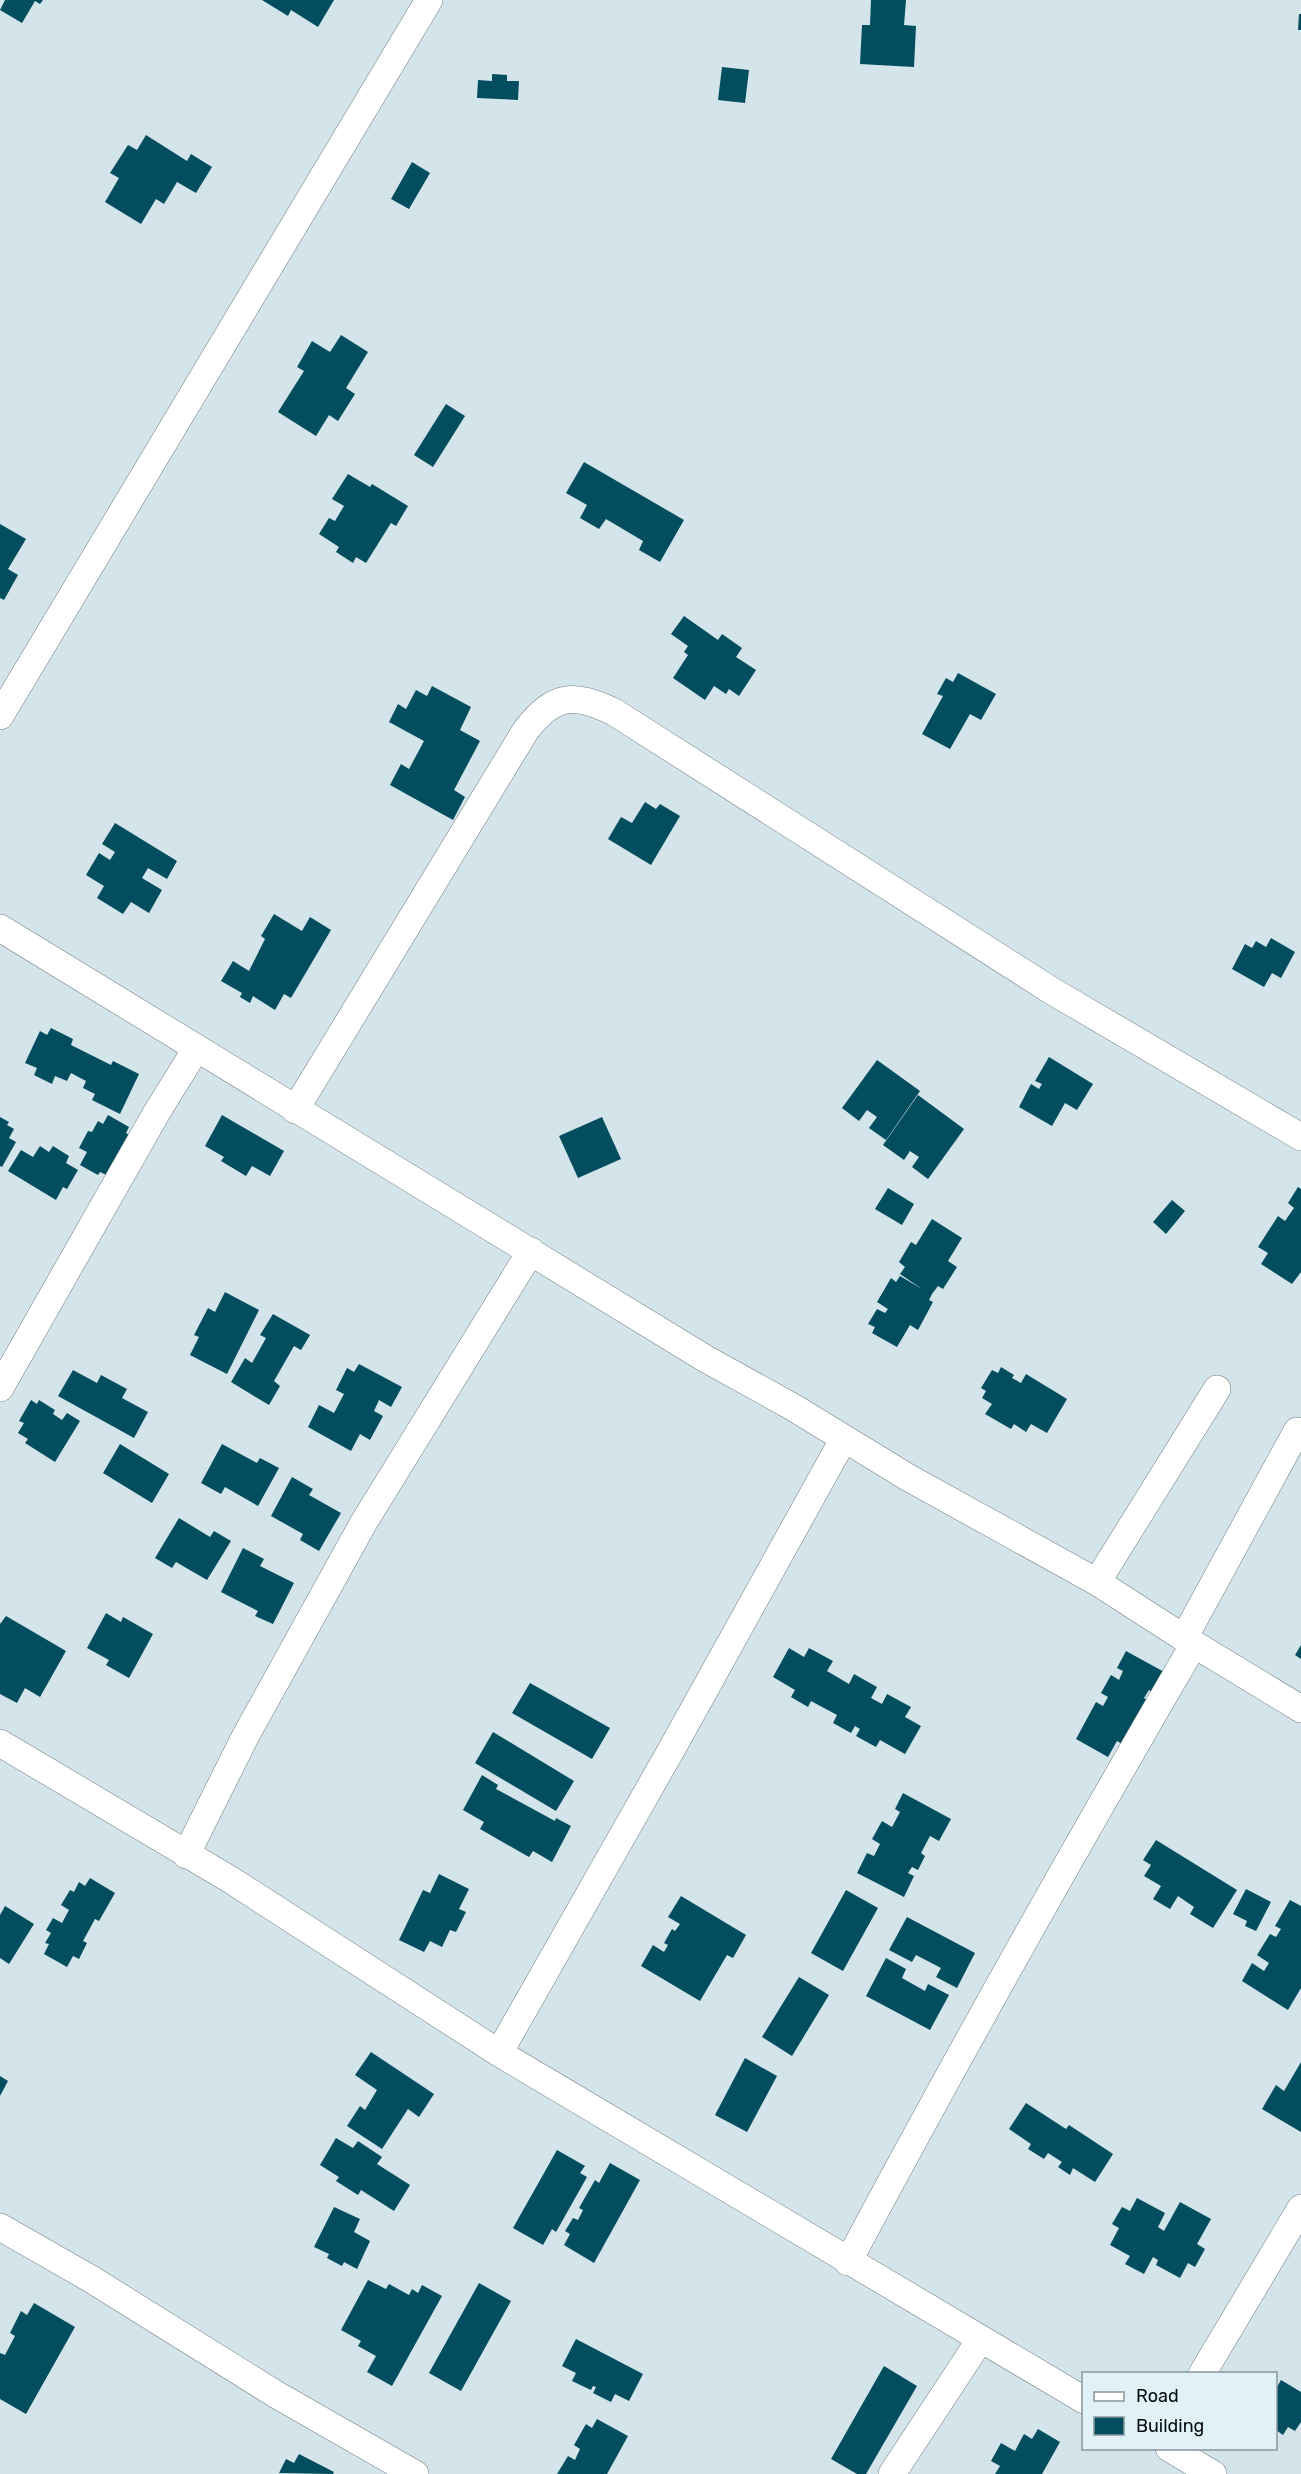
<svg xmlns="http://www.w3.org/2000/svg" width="1301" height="2474" viewBox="0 0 1301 2474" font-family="Rubik,sans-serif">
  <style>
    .building { fill: #024e5e }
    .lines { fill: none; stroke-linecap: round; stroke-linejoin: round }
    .street-casing { stroke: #707f84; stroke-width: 28 }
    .street { stroke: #fff; stroke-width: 27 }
  </style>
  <rect width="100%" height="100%" fill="#d3e4ea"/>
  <path class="building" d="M 5,0 L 43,0 L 40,4 L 35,1 L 22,23 L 0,10 Z
    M 262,0 L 334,0 L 318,27 L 291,10 L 288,16 Z
    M 871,0 L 906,0 L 904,25 L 916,26 L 914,67 L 860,64 L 862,25 L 870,25 Z
    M 1299,14 L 1301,14 L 1301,30 L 1298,30 Z
    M 722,67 L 749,70 L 745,103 L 718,100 Z
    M 492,74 L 507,75 L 507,81 L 519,81 L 518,100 L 477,98 L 478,80 L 492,81 Z
    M 146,135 L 187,161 L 191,154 L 212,167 L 196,193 L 177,182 L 164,204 L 156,199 L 141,224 L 105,202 L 119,178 L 110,173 L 128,145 L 137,150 Z
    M 412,162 L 430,173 L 409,209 L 391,199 Z
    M 341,335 L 368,352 L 346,388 L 355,394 L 338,421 L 329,415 L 316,436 L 278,412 L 304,371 L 297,367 L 312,341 L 330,352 Z
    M 446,404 L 465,416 L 433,467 L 414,455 Z
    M 584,462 L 684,520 L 660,562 L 639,550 L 643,541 L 606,519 L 599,529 L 580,518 L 587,505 L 566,493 Z
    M 348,474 L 370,487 L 372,484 L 408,506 L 396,526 L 391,523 L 366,563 L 356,557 L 353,563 L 336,552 L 339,547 L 319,534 L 329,518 L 335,521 L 344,506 L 332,499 Z
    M 0,524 L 26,539 L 8,569 L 18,575 L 4,600 L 0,598 Z
    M 684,616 L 718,640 L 722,634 L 742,648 L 736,657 L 756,670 L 739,696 L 729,689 L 726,694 L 714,686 L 705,700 L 673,678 L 688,655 L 684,652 L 688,646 L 671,634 Z
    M 958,673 L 996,694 L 981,720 L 970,714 L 950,749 L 922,734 L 943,696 L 937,694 L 946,678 L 953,682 Z
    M 432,686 L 471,707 L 460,730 L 480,741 L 454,790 L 465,797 L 453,820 L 390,785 L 401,764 L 409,769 L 424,741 L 389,722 L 398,704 L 406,709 L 416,690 L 427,696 Z
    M 645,802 L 656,809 L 660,804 L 680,816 L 651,865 L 608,839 L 621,817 L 632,823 Z
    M 115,823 L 177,861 L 167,879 L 148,868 L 142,878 L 162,890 L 149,913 L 131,902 L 123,914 L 97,898 L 104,886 L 86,875 L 99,853 L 110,860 L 115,852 L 102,844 Z
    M 274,914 L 302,931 L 310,917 L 331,930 L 291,998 L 284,994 L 275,1010 L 253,996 L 250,1003 L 240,997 L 242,993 L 221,981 L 233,961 L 249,971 L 265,939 L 261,936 Z
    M 1271,938 L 1295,952 L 1281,978 L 1272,973 L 1264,987 L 1232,969 L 1245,944 L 1252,948 L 1256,941 L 1266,947 Z
    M 51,1028 L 73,1039 L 71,1045 L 111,1065 L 113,1061 L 139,1074 L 120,1114 L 92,1100 L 95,1094 L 83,1088 L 86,1081 L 71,1073 L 67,1081 L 55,1076 L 52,1084 L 34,1075 L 37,1068 L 25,1063 L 40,1031 L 47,1035 Z
    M 1049,1057 L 1093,1084 L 1077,1110 L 1065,1103 L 1052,1126 L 1019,1107 L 1031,1084 L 1039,1089 L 1042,1084 L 1035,1081 Z
    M 877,1060 L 920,1091 L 886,1140 L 869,1128 L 877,1117 L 867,1110 L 859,1121 L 842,1108 Z
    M 918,1095 L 964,1129 L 928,1179 L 912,1167 L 919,1157 L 910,1151 L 904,1160 L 883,1145 Z
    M 108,1115 L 129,1127 L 126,1133 L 134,1138 L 113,1178 L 100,1172 L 98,1175 L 80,1165 L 87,1152 L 79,1148 L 88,1131 L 92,1132 L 98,1121 L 103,1124 Z
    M 222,1115 L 284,1151 L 270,1176 L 252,1166 L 246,1176 L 221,1161 L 224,1157 L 205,1146 Z
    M 0,1117 L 9,1122 L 7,1125 L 14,1129 L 9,1138 L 16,1142 L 2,1167 L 0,1166 Z
    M 602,1117 L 621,1159 L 578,1178 L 559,1136 Z
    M 40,1146 L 49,1152 L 53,1146 L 69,1156 L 66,1163 L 78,1170 L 67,1189 L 63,1187 L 56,1200 L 8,1171 L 21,1150 L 33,1157 Z
    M 1298,1187 L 1301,1189 L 1301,1272 L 1292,1284 L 1261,1264 L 1268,1253 L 1258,1247 L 1278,1216 L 1285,1221 L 1294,1208 L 1288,1203 Z
    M 888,1188 L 914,1204 L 902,1225 L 875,1209 Z
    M 1172,1200 L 1185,1211 L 1166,1234 L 1153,1222 Z
    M 932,1219 L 962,1238 L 948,1261 L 957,1267 L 943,1289 L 938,1286 L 932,1294 L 929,1300 L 933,1302 L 918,1330 L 910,1325 L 897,1347 L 872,1333 L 875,1327 L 868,1324 L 877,1309 L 885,1313 L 888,1309 L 877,1302 L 891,1278 L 896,1282 L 900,1276 L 922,1289 L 900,1274 L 905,1267 L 899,1262 L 911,1242 L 916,1245 Z
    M 225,1292 L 259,1310 L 227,1374 L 190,1355 L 199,1337 L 194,1335 L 208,1308 L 215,1312 Z
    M 273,1314 L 310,1335 L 301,1350 L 294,1346 L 274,1381 L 280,1386 L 269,1405 L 231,1382 L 245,1358 L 252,1363 L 266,1338 L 260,1335 Z
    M 359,1364 L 402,1387 L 391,1407 L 379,1400 L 374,1411 L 383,1416 L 370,1440 L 360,1434 L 351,1451 L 308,1427 L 319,1405 L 334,1413 L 344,1394 L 336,1390 L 347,1368 L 354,1372 Z
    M 1001,1367 L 1014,1375 L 1012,1378 L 1021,1383 L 1026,1374 L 1067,1399 L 1047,1433 L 1031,1424 L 1026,1432 L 1014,1424 L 1011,1429 L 985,1414 L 992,1404 L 982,1398 L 986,1391 L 981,1388 L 992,1370 L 998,1373 Z
    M 73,1370 L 97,1383 L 101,1375 L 127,1389 L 122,1398 L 148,1412 L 134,1438 L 58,1396 Z
    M 31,1400 L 37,1404 L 39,1400 L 55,1410 L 53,1414 L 62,1420 L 67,1413 L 80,1421 L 55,1462 L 25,1443 L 28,1439 L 18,1433 L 24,1423 L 19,1421 Z
    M 120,1444 L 169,1474 L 152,1503 L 103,1473 Z
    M 222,1444 L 257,1463 L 260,1458 L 279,1468 L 258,1506 L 225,1487 L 221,1494 L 201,1483 Z
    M 292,1477 L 313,1489 L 309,1495 L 341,1513 L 319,1551 L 300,1540 L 303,1534 L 271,1516 Z
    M 179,1518 L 210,1537 L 214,1531 L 231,1541 L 207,1580 L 176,1562 L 172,1568 L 155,1558 Z
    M 243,1548 L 264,1559 L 260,1566 L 294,1583 L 273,1624 L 255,1616 L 258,1611 L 221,1592 Z
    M 106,1613 L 121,1622 L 123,1617 L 153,1634 L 129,1678 L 106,1665 L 109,1660 L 87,1648 Z
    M 6,1616 L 66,1651 L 40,1697 L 25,1688 L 17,1703 L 0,1694 L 0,1624 Z
    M 1301,1645 L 1301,1659 L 1295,1655 Z
    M 789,1648 L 804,1657 L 809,1648 L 833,1661 L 827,1671 L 849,1684 L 854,1674 L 877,1687 L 871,1698 L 882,1704 L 887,1694 L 911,1707 L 905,1717 L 921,1726 L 905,1754 L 880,1740 L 876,1747 L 856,1736 L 860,1729 L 855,1726 L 851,1733 L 833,1723 L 837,1715 L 811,1701 L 808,1707 L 791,1697 L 795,1690 L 773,1677 Z
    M 1126,1651 L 1166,1673 L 1155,1694 L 1149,1690 L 1144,1698 L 1152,1703 L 1127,1747 L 1117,1741 L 1108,1757 L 1076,1739 L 1096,1702 L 1103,1706 L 1108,1697 L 1101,1693 L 1111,1675 L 1119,1680 L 1123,1671 L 1117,1668 Z
    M 530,1683 L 610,1728 L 592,1759 L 512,1713 Z
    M 493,1732 L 574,1781 L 556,1811 L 475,1763 Z
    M 482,1775 L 498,1785 L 496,1789 L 555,1821 L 556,1818 L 571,1826 L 552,1862 L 533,1851 L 529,1857 L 480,1829 L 484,1822 L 463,1810 Z
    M 903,1793 L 951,1819 L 939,1841 L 930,1836 L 921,1853 L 925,1856 L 918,1870 L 912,1867 L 908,1873 L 914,1876 L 904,1897 L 857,1873 L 867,1853 L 874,1856 L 880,1844 L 872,1839 L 882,1821 L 892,1827 L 900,1812 L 895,1809 Z
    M 1156,1840 L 1237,1890 L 1213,1928 L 1190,1914 L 1194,1907 L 1178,1896 L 1170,1909 L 1153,1899 L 1161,1886 L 1144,1876 L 1151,1865 L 1143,1860 Z
    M 439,1874 L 469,1889 L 459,1909 L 466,1912 L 456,1932 L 450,1930 L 442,1947 L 430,1941 L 424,1952 L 399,1940 L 423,1890 L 430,1893 Z
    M 90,1878 L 115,1893 L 99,1921 L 95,1919 L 83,1941 L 87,1943 L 79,1959 L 73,1956 L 67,1967 L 44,1954 L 49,1944 L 45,1943 L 51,1933 L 46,1930 L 53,1918 L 62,1923 L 69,1910 L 61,1905 L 70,1890 L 74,1892 L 79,1882 L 85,1886 Z
    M 1246,1889 L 1271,1902 L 1256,1931 L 1245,1926 L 1247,1921 L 1233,1914 Z
    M 846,1890 L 878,1908 L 843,1971 L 811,1953 Z
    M 681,1896 L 746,1935 L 733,1958 L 727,1955 L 700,2001 L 641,1966 L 653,1945 L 664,1952 L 668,1945 L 664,1943 L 672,1929 L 675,1931 L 680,1924 L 668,1917 Z
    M 1290,1900 L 1301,1906 L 1301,1988 L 1288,2010 L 1242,1981 L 1252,1963 L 1264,1971 L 1269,1963 L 1257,1955 L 1270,1934 L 1276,1937 L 1281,1929 L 1275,1926 Z
    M 5,1906 L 34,1924 L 9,1964 L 0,1958 L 0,1915 Z
    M 907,1917 L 975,1953 L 957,1988 L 936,1977 L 941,1968 L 916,1955 L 912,1962 L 889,1950 Z
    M 886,1958 L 906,1969 L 902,1978 L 925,1991 L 928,1984 L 949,1995 L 930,2030 L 866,1996 Z
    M 799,1977 L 829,1995 L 792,2056 L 762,2037 Z
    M 371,2052 L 434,2094 L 419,2117 L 408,2109 L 382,2149 L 347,2126 L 360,2106 L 365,2110 L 377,2090 L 355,2075 Z
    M 745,2058 L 777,2076 L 747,2132 L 715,2115 Z
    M 1301,2062 L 1301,2132 L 1262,2109 L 1276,2085 L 1284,2091 Z
    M 0,2076 L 8,2081 L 0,2096 Z
    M 1026,2103 L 1066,2129 L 1069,2125 L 1113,2154 L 1095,2182 L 1073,2168 L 1070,2175 L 1058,2167 L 1062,2162 L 1048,2153 L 1044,2159 L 1028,2149 L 1031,2144 L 1009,2129 Z
    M 336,2138 L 353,2148 L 358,2141 L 382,2157 L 377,2164 L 410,2185 L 394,2211 L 361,2190 L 358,2195 L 336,2181 L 339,2177 L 320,2165 Z
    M 557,2150 L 585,2166 L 580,2173 L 587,2177 L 556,2232 L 552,2229 L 543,2245 L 513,2228 Z
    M 610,2163 L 640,2180 L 594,2263 L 564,2245 L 570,2234 L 565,2231 L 573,2218 L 578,2220 L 583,2210 L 579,2208 L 595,2180 L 599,2183 Z
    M 1137,2198 L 1165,2213 L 1158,2227 L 1164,2231 L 1180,2202 L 1211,2219 L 1197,2244 L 1205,2249 L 1195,2267 L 1188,2263 L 1180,2278 L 1156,2265 L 1158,2260 L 1153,2257 L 1144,2274 L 1125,2264 L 1130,2256 L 1110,2245 L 1119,2228 L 1112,2224 L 1122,2207 L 1130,2211 Z
    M 334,2207 L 360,2219 L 354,2232 L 370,2241 L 357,2269 L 344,2262 L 342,2266 L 327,2258 L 329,2254 L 314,2247 Z
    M 368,2280 L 386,2289 L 389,2284 L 409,2295 L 412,2289 L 418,2293 L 422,2285 L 442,2296 L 392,2386 L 367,2372 L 376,2356 L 358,2346 L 361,2341 L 341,2330 Z
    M 479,2283 L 511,2301 L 461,2391 L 429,2373 Z
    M 34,2303 L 75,2327 L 26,2414 L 0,2399 L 0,2353 L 5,2355 L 15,2336 L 10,2333 L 21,2311 L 27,2315 Z
    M 576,2339 L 643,2374 L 629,2401 L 615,2394 L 611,2402 L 593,2393 L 596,2387 L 593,2386 L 591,2390 L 572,2381 L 576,2373 L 562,2366 Z
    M 884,2366 L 917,2386 L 866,2474 L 857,2474 L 831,2459 Z
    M 1281,2380 L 1301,2392 L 1301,2422 L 1295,2431 L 1288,2427 L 1283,2435 L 1276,2430 L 1276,2389 Z
    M 597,2419 L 628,2436 L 607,2474 L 557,2474 L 568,2456 L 575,2460 L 580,2449 L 574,2445 L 586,2424 L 592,2428 Z
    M 1038,2429 L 1060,2442 L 1042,2474 L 995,2474 L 1000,2466 L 991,2461 L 1001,2443 L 1015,2451 L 1024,2434 L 1032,2439 Z
    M 299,2454 L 334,2472 L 333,2474 L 279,2473 L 286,2459 L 294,2463 Z"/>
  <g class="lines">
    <g class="street-casing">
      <path id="street" d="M 0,716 L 429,0
        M 0,928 L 706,1359 L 791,1406 L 909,1478 L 1097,1582 L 1184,1638 L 1301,1709
        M 295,1110 L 526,730 C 555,693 574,693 614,712 L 1052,991 L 1301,1137
        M 0,1388 L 157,1112 L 196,1049
        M 1097,1582 L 1217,1389
        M 1184,1638 L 1297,1431
        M 0,1743 L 231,1880 L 499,2053 L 1084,2400
        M 186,1855 L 245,1737 L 364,1522 L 531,1251
        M 499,2053 L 674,1745 L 843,1440
        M 0,2227 L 91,2279 L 277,2395 L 415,2474
        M 848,2262 C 959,2054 1075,1848 1194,1644
        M 1202,2374 L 1301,2208
        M 1169,2448 L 1213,2474
        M 892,2474 L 980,2340"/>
    </g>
    <use href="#street" class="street"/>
  </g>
  <rect x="1082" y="2372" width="195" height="78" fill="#e0f2f7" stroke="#89969a" stroke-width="1.5"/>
  <rect x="1094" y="2392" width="30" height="9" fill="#ffffff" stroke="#89969a" stroke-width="1.5"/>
  <text x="1136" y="2402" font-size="18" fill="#070d0e">Road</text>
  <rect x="1094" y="2417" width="30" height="18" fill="#024e5e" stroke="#89969a" stroke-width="1.5"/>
  <text x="1136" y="2432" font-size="18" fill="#070d0e">Building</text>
</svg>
